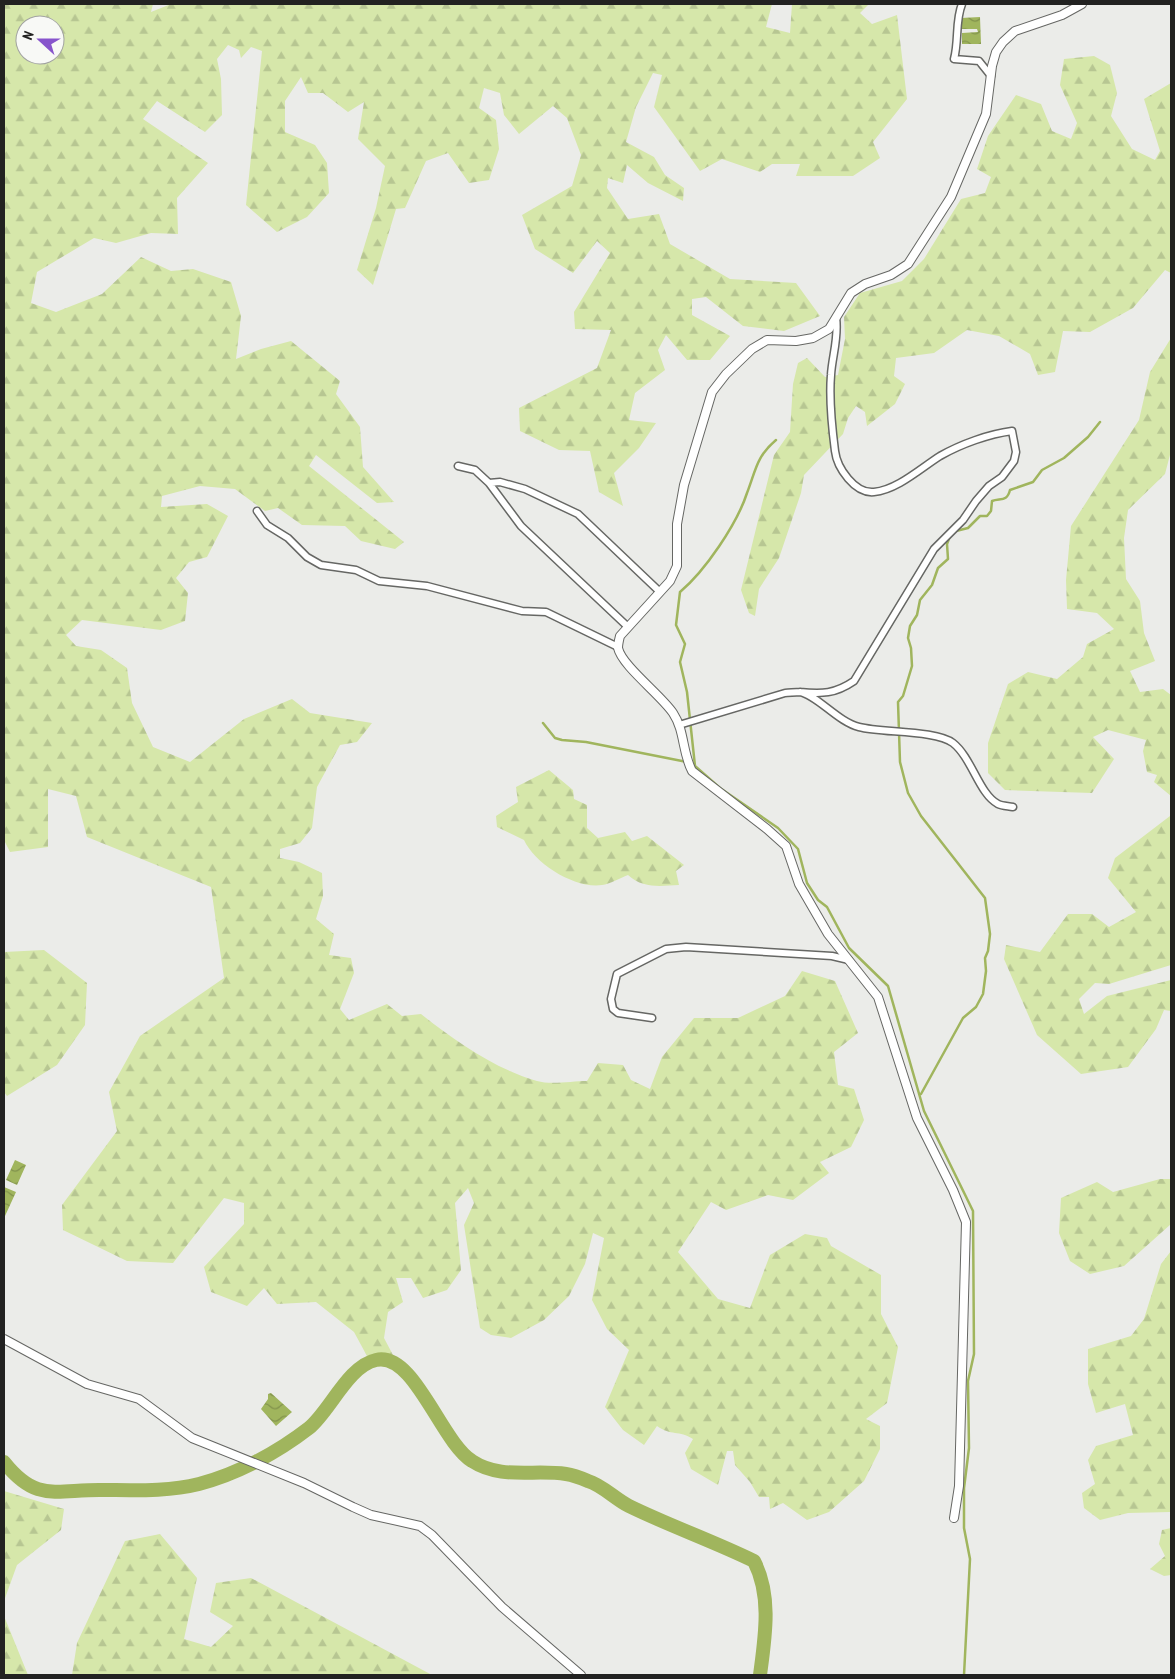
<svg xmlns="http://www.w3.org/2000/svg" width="1175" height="1679" viewBox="0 0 1175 1679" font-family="'PT Sans Narrow',sans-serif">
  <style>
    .forest { fill: url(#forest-firs); fill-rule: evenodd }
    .water { fill: url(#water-waves) }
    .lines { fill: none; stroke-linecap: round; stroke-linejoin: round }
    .stream { stroke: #a0b55d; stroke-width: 2.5 }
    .river { stroke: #a0b55d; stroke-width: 14 }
    .minor-casing { stroke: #666764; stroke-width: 9 }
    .tertiary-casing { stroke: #666764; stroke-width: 10 }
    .minor { stroke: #fff; stroke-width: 6 }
    .tertiary { stroke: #fff; stroke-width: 8 }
  </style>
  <defs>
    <pattern id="forest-firs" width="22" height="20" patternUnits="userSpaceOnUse" patternTransform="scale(1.25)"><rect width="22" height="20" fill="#d6e7aa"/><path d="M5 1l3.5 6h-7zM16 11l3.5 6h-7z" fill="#b7c692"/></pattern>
    <pattern id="water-waves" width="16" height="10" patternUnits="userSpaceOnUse" patternTransform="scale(1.25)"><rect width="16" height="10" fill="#a0b55d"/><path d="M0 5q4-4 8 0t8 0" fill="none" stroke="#82934c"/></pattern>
  </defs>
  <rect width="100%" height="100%" fill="#ebece9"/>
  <path class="forest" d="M 4,4 L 153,4 L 151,12 L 171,4 L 772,4 L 766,27 L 790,33 L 792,4 L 869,4 L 860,13 L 872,24 L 897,15 L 907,99 L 873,142 L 880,158 L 853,176 L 796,176 L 800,164 L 772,164 L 760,172 L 722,159 L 700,171 L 654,107 L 662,75 L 653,73 L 636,107 L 626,142 L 654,157 L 665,175 L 684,188 L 683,201 L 648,183 L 627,165 L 623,183 L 608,178 L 607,188 L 628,219 L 659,214 L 670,244 L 730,279 L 796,283 L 820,316 L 784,331 L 743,326 L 706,297 L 692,299 L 692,315 L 730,336 L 710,360 L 687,360 L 666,335 L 658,350 L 665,370 L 635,393 L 629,420 L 656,423 L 639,448 L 614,473 L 623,506 L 599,492 L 590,451 L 559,450 L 520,431 L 519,408 L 597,368 L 611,330 L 575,329 L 574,312 L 610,253 L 597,241 L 573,273 L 535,249 L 522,215 L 572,186 L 581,155 L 567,118 L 553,106 L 519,134 L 504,115 L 500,93 L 484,88 L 479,108 L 496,120 L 499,149 L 489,180 L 469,183 L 448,153 L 426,161 L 405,208 L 396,209 L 373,285 L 357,270 L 376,208 L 385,166 L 358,139 L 364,102 L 348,112 L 323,93 L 308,93 L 301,77 L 285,101 L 285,132 L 315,145 L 327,163 L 329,193 L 307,217 L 277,232 L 246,205 L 262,51 L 251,47 L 241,58 L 239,50 L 228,45 L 217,59 L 221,79 L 222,115 L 205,132 L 157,101 L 143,119 L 208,163 L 177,198 L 178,234 L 151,233 L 116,243 L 94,238 L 37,272 L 31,303 L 56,312 L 102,294 L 141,257 L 171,271 L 193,269 L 231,282 L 241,316 L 236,359 L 261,349 L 291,341 L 340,381 L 336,394 L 360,427 L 363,467 L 394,502 L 377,503 L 316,455 L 309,466 L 404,542 L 395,549 L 361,541 L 345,526 L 302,525 L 278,508 L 265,511 L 235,489 L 200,486 L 162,496 L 161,507 L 207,504 L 228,516 L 207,557 L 189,562 L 176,578 L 188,593 L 185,621 L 161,630 L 82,620 L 66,635 L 76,646 L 101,650 L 127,668 L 132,703 L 153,747 L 190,762 L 244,719 L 292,699 L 310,713 L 372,723 L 357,742 L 340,745 L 317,787 L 312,828 L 300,843 L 280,849 L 280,858 L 299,862 L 322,873 L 323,896 L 316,919 L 334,934 L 329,955 L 351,958 L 354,973 L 340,1009 L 349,1020 L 387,1004 L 402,1016 L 421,1014 C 455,1041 495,1069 537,1081 C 551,1085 572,1081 587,1081 L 598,1063 L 623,1065 L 631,1080 L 650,1089 L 662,1057 L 694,1018 L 738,1018 L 785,996 L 802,971 L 835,981 L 858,1033 L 834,1052 L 838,1085 L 854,1089 L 864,1120 L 851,1147 L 820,1162 L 829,1173 L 793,1200 L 768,1195 L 726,1210 L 711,1202 L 678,1252 L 718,1299 L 750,1308 L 770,1255 L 805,1234 L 827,1238 L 831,1246 L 881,1275 L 881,1314 L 898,1347 L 887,1403 L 866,1419 L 880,1426 L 880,1449 L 864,1481 L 829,1512 L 807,1520 L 783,1503 L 770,1509 L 769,1497 L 759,1497 L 750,1482 L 735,1465 L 733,1451 L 727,1451 L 718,1485 L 691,1469 L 685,1453 L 693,1439 C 679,1430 671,1436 657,1426 L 644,1445 L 623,1430 L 605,1407 L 629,1350 L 607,1329 L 592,1300 L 604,1238 L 593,1233 L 585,1264 L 569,1296 L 544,1320 L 511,1338 L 491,1335 L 480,1328 L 464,1225 L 474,1203 L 468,1188 L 455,1203 L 461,1270 L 447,1290 L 423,1298 L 411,1278 L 396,1278 L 403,1302 L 388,1312 L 384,1338 L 393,1355 L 384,1353 L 367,1356 L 354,1332 L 316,1302 L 277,1304 L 264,1288 L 247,1306 L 211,1292 L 204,1267 L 244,1224 L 244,1203 L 224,1198 L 173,1263 L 127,1261 L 63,1230 L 62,1205 L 117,1131 L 109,1092 L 140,1036 L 224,978 L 211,887 L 87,837 L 76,796 L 48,789 L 48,847 L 10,852 L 4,840 ZM 25,25 L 55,25 L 55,55 L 25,55 Z
    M 1094,56 L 1110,65 L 1117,93 L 1111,116 L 1132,149 L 1155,160 L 1160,151 L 1144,99 L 1171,83 L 1171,273 L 1165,270 L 1133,308 L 1090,332 L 1063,331 L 1055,372 L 1038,375 L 1030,354 L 999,336 L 967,330 L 934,353 L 896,358 L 894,376 L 905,384 L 895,404 L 867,426 L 865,412 L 856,406 L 848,418 L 843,434 L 804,475 L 801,493 L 779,558 L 759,589 L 755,616 L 749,613 L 741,590 L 774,455 L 790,432 L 793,384 L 798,363 L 807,358 L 825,377 L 838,375 L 845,339 L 844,317 L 860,293 L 902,281 L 924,259 L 961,199 L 985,193 L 991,177 L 977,169 L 988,136 L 1016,95 L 1041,104 L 1052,131 L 1071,139 L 1077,123 L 1060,85 L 1064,59 Z
    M 1171,338 L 1171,451 L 1165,474 L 1128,510 L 1124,538 L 1126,579 L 1140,601 L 1144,633 L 1155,661 L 1130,671 L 1140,692 L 1163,689 L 1171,695 L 1171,796 L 1154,782 L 1157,775 L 1147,772 L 1143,751 L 1146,740 L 1108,730 L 1093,737 L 1114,759 L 1092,793 L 1005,790 L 988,773 L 988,743 L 1008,684 L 1028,672 L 1057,679 L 1083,657 L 1087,644 L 1114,629 L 1097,613 L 1067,609 L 1066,580 L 1071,526 L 1139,420 L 1150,372 Z
    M 549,770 L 573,790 L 574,799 L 587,805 L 587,828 L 598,838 L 625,832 L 632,841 L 647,836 L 684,865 L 676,871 L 679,885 C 661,886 643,889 628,875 C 620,878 610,884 602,885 C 575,889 535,864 524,840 L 497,827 L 496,816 L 518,802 L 516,787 Z
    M 1170,816 L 1171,965 L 1109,984 L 1095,983 L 1079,999 L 1084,1014 L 1107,996 L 1171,980 L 1171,1011 L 1164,1010 L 1156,1029 L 1128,1067 L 1081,1074 L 1037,1035 L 1004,959 L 1006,945 L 1040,952 L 1068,914 L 1092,914 L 1109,927 L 1136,912 L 1108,878 L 1115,858 Z
    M 44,950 L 87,983 L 85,1025 L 57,1065 L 7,1096 L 4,1092 L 4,952 Z
    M 1160,1179 L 1171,1179 L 1171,1224 L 1124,1266 L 1090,1274 L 1070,1261 L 1059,1233 L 1061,1198 L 1097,1182 L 1113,1192 Z
    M 1171,1251 L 1171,1512 L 1128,1513 L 1100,1520 L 1084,1508 L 1082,1493 L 1095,1484 L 1088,1460 L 1096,1446 L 1133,1435 L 1125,1404 L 1096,1413 L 1088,1384 L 1088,1349 L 1131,1336 L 1144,1319 L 1161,1264 Z
    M 4,1491 L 64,1509 L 61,1530 L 17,1565 L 4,1601 Z
    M 1171,1528 L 1171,1575 L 1164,1576 L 1150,1569 L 1165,1556 L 1159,1544 L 1162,1530 Z
    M 160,1534 L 197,1578 L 184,1639 L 211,1647 L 233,1626 L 210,1612 L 216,1583 L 251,1578 L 432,1675 L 72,1675 L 77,1643 L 125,1541 Z
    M 4,1616 L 28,1675 L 4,1675 Z"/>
  <path class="water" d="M 980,17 L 981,44 L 962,44 L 962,33 L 978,32 L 977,29 L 961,29 L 961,18 Z
    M 15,1160 L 26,1165 L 17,1185 L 6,1180 Z
    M 4,1187 L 16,1192 L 5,1216 L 4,1215 Z
    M 271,1393 L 292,1412 L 276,1426 L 261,1409 L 268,1399 L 268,1394 Z"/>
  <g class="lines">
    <path class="stream" d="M 776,440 C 756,457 756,470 747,493 C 737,524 705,571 680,592 L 676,625 L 685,644 L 680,662 L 687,692 L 695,766 L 720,788 L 778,828 L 798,849 L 807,883 L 818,900 L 827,907 L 849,948 L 888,986 L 924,1111 L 973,1211 L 974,1354 L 968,1381 L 969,1448 L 964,1488 L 964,1528 L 970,1559 L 964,1675
      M 956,531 L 968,528 L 980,516 L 987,516 L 991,511 L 992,501 C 1001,498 1007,502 1010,490 L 1033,482 L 1042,470 L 1064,458 L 1088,437 L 1100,422
      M 543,723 L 555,738 L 562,740 L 586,742 L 687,762
      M 921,1094 L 963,1018 L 976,1007 L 983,994 L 986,971 L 985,958 L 988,951 L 990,934 L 985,898 L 921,816 L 908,793 L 900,762 L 898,702 L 903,696 L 912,666 L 911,648 L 908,638 L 910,626 L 917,615 L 920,600 L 932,585 L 938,568 L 948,559 L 947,544 L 950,536"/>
    <path class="river" d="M 4,1462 C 36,1502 54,1490 99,1490 C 132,1490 167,1492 199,1484 C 238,1474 278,1452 309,1428 C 330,1411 348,1366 376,1360 C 414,1351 441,1442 472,1461 C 501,1480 534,1469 566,1474 C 573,1475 581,1478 588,1481 C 602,1485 615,1499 629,1506 C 670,1526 713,1541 754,1561 C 772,1596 765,1637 760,1675"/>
    <g class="minor-casing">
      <path id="minor" d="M 962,4 C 955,21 959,41 954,59 L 979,61 L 991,76
        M 458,466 L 475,470 L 489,483 L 521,526 L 628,627
        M 489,483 L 500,482 L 525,489 L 578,514 L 660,592
        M 257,511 L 267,525 L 288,538 L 307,557 L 321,565 L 356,570 L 379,581 L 427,586 L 522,611 L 546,612 L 618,647
        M 800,692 C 822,694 835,694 854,681 L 934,549 L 963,520 L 976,501 L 989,486 L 1002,477 L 1014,461 L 1016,452 L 1012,431 C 989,434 961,444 940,456 C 921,468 897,490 874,492 C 855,494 837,468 835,451 C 832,428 829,399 831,375 C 832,357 839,337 836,318
        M 679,725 L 785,693 C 789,693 795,692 800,692 C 817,695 838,722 859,727 C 882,733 936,730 953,743 C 972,758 979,794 998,804 C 1002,806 1008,806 1013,807
        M 652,1018 L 618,1013 L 613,1009 L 611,999 L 617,974 L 666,949 L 686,947 L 832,956 L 849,960"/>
    </g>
    <g class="tertiary-casing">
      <path id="tertiary" d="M 4,1339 L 87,1384 L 139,1399 L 192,1438 L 304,1483 L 353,1507 L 371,1515 L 420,1526 L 432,1535 L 502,1607 L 581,1675
        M 954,1518 L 959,1486 L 966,1222 L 953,1190 L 917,1118 L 878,997 L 828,934 L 799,884 L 786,846 L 767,829 L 692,771 C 682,752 685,731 673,713 C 661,695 622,666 618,648 C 618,644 619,640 620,636 L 670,581 L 677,566 L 677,524 L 684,485 L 712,392 L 726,374 L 752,349 L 767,340 L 796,341 L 813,338 L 829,329 L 851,293 L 865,284 L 891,275 L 908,264 L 951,197 L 986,114 L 992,66 L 996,52 L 1003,42 L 1015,31 L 1062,15 L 1082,4"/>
    </g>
    <use href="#minor" class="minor"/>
    <use href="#tertiary" class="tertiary"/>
  </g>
  <rect width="1175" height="1679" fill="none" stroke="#222221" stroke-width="10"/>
  <g transform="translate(40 40) rotate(291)"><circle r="24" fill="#f8f9f6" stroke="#a2a3a1"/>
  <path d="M0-4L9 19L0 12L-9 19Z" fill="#8754cc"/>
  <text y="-8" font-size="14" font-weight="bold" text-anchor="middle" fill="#222221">N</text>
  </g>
</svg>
